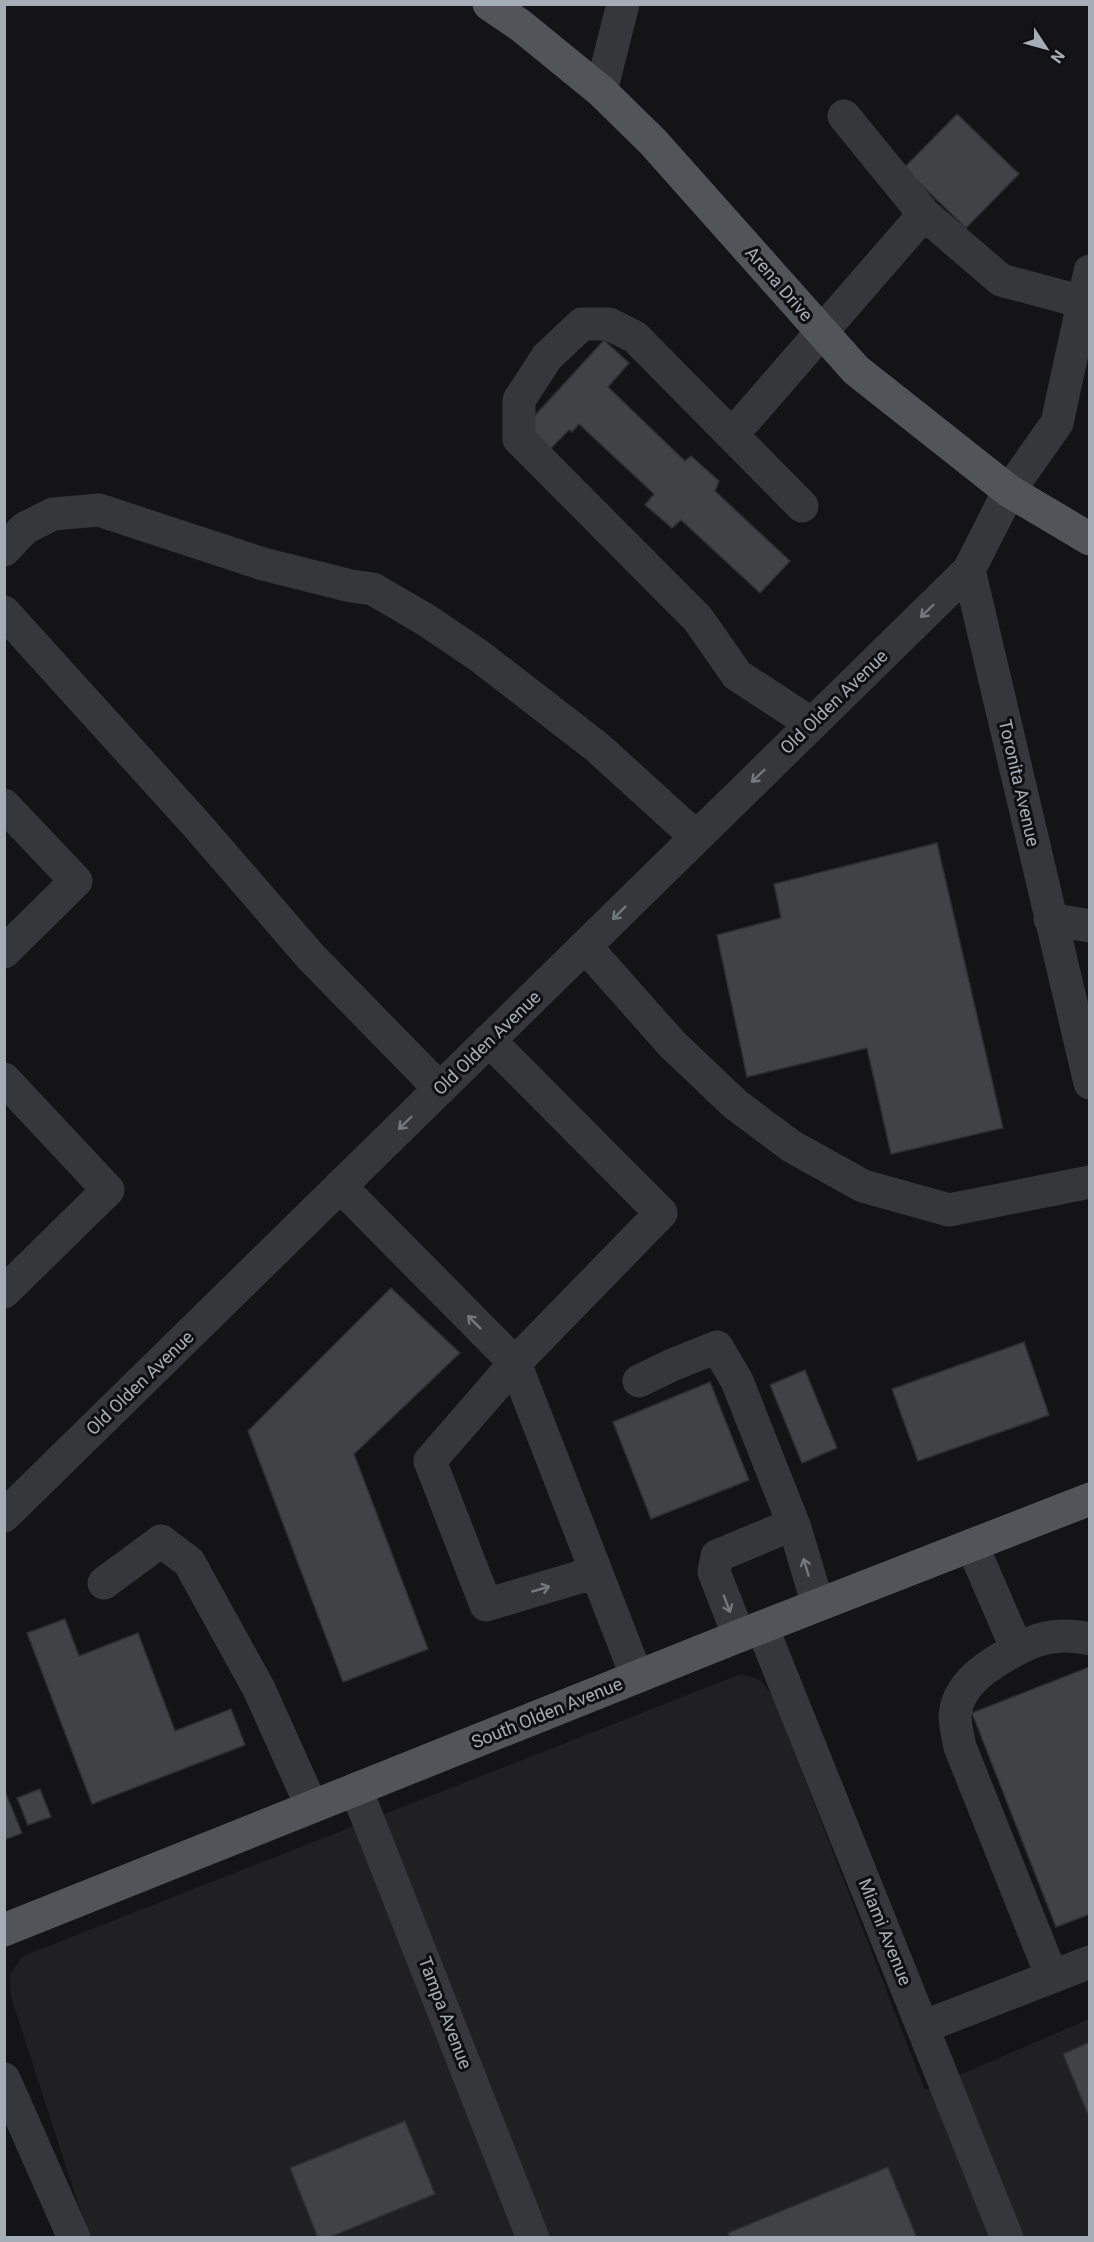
<svg xmlns="http://www.w3.org/2000/svg" width="1094" height="2242" viewBox="0 0 1094 2242" font-family="Roboto,sans-serif">
  <style>
    .built { fill: #202023 }
    .building { fill: #404246; stroke: #2e2f32; stroke-width: 1.5 }
    .lines { fill: none; stroke-linecap: round; stroke-linejoin: round }
    .minor { stroke: #35373b; stroke-width: 33 }
    .major { stroke: #51555a; stroke-width: 33 }
    .oneway { stroke: #73787f }
    .labels { text-anchor: middle; stroke-width: 6; stroke-linejoin: round; paint-order: stroke }
    .street-label { font-size: 18px; fill: #a5aeb6; stroke: #0f0f11 }
  </style>
  <rect width="100%" height="100%" fill="#141416"/>
  <path class="built" d="M 741,1674 L 760,1680 L 772,1695 L 925,2090 L 1089,2019 L 1089,2237 L 89,2237 L 11,1997 L 10,1974 L 23,1956 Z"/>
  <path class="building" d="M 957,114 L 1019,174 L 966,228 L 904,168 Z
    M 604,340 L 629,363 L 608,387 L 685,461 L 691,456 L 719,481 L 715,491 L 790,561 L 760,593 L 681,520 L 672,528 L 645,505 L 654,494 L 579,424 L 572,432 L 569,430 L 546,453 L 519,433 Z
    M 937,843 L 1003,1128 L 891,1154 L 867,1048 L 747,1077 L 717,935 L 781,918 L 774,884 Z
    M 391,1288 L 460,1353 L 354,1454 L 428,1649 L 343,1682 L 248,1431 Z
    M 1024,1342 L 1049,1415 L 918,1461 L 892,1389 Z
    M 805,1370 L 837,1448 L 802,1463 L 770,1385 Z
    M 710,1382 L 749,1480 L 651,1519 L 613,1422 Z
    M 65,1619 L 79,1656 L 138,1633 L 175,1731 L 231,1709 L 245,1745 L 92,1804 L 27,1633 Z
    M 1089,1667 L 1090,1914 L 1056,1927 L 972,1713 Z
    M 4,1789 L 22,1833 L 4,1840 Z
    M 40,1789 L 51,1817 L 28,1825 L 17,1798 Z
    M 1090,2042 L 1090,2119 L 1063,2054 Z
    M 405,2121 L 435,2194 L 328,2238 L 318,2238 L 290,2168 Z
    M 888,2167 L 917,2238 L 729,2238 L 728,2233 Z"/>
  <g class="lines">
    <path class="minor" d="M 601,91 L 623,4
      M 844,116 L 924,214
      M 1090,271 L 1057,423 L 1009,491 L 969,570 L 1090,1083
      M 732,435 L 924,214 L 1001,280 L 1083,302
      M 802,506 L 635,337 L 609,324 L 582,324 L 547,357 L 519,400 L 519,439 L 698,619 L 737,675 L 812,724
      M 4,550 L 25,528 L 53,514 L 99,510 L 263,564 L 351,586 L 373,589 L 426,620 L 478,655 L 597,747 L 696,837
      M 4,612 L 196,824 L 311,957 L 440,1089
      M 4,805 L 76,881 L 4,952
      M 1050,919 L 1090,926
      M 585,946 L 672,1044 L 735,1104 L 791,1146 L 863,1186 L 949,1210 L 1090,1182
      M 489,1040 L 661,1213 L 515,1363 L 430,1461 L 486,1605 L 596,1572
      M 4,1079 L 108,1190 L 4,1292
      M 340,1186 L 515,1363 L 637,1677
      M 639,1381 L 672,1365 L 717,1347 L 737,1381 L 795,1528 L 818,1605
      M 4,1516 L 969,570
      M 972,1545 L 1016,1647
      M 104,1583 L 161,1541 L 189,1562 L 259,1689 L 312,1807
      M 762,1627 L 1007,2238
      M 739,1636 L 714,1572 L 717,1556 L 779,1530 L 795,1528
      M 356,1789 L 533,2238
      M 1052,1977 L 960,1747 C 958,1738 955,1725 955,1715 C 957,1691 976,1674 995,1662 C 1027,1642 1050,1630 1090,1639
      M 923,2027 L 1090,1962
      M 4,2079 L 74,2238"/>
    <path class="major" d="M 489,4 L 520,25 L 601,91 L 653,142 L 856,370 L 1009,491 L 1090,539
      M 4,1930 L 739,1636 L 1090,1499"/>
  </g>
  <defs><path id="oneway-shaft" d="M-6 0H5M1.5-3L5.5 0L1.5 3" fill="none" stroke-width="1.6" stroke-linecap="round" stroke-linejoin="round" transform="scale(1.5)"/></defs>
  <g class="oneway">
    <use href="#oneway-shaft" transform="translate(927 611) rotate(136)"/>
    <use href="#oneway-shaft" transform="translate(758 776) rotate(136)"/>
    <use href="#oneway-shaft" transform="translate(619 913) rotate(135)"/>
    <use href="#oneway-shaft" transform="translate(405 1123) rotate(136)"/>
    <use href="#oneway-shaft" transform="translate(474 1322) rotate(-135)"/>
    <use href="#oneway-shaft" transform="translate(806 1567) rotate(-107)"/>
    <use href="#oneway-shaft" transform="translate(541 1589) rotate(-16)"/>
    <use href="#oneway-shaft" transform="translate(727 1604) rotate(69)"/>
  </g>
  <g class="labels">
    <g class="street-label">
      <text transform="translate(779 284) rotate(49)" y="6">Arena Drive</text>
      <text transform="translate(834 702) rotate(-44)" y="6">Old Olden Avenue</text>
      <text transform="translate(1019 783) rotate(77)" y="6">Toronita Avenue</text>
      <text transform="translate(487 1043) rotate(-44)" y="6">Old Olden Avenue</text>
      <text transform="translate(140 1383) rotate(-44)" y="6">Old Olden Avenue</text>
      <text transform="translate(547 1713) rotate(-22)" y="6">South Olden Avenue</text>
      <text transform="translate(885 1932) rotate(68)" y="6">Miami Avenue</text>
      <text transform="translate(445 2013) rotate(69)" y="6">Tampa Avenue</text>
    </g>
  </g>
  <rect width="1094" height="2242" fill="none" stroke="#a5aeb6" stroke-width="12"/>
  <g transform="translate(1046 48) rotate(126)" stroke="#0f0f11" stroke-width="4.5" paint-order="stroke">
  <path d="M0-4.5L10 22L0 15L-10 22Z" fill="#a5aeb6"/>
  <text y="-9" font-size="16" font-weight="bold" text-anchor="middle" fill="#a5aeb6">N</text>
  </g>
</svg>
